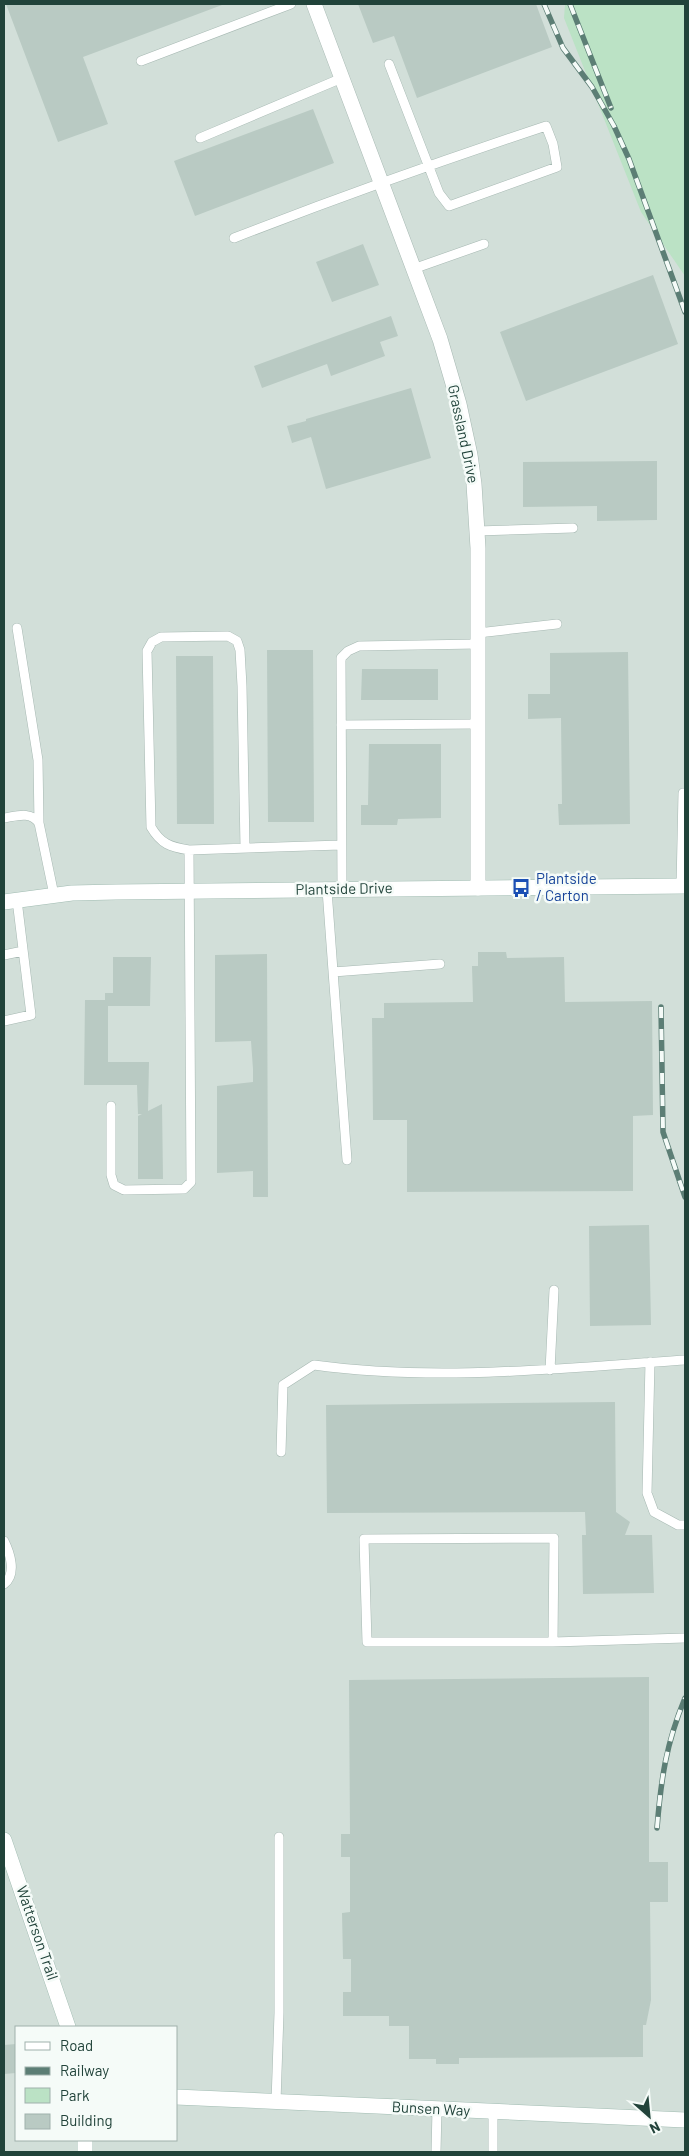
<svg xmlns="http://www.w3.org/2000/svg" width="689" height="2156" viewBox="0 0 689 2156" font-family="Barlow,sans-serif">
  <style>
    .built { fill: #d2dfd9; fill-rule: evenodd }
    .green { fill: #bbe2c5 }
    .building { fill: #b9cac3 }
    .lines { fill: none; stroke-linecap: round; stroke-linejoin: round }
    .lane-casing { stroke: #a6b8b2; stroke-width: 10 }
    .street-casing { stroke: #a6b8b2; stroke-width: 16 }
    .secondary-casing { stroke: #a1bcb2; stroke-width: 16 }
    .lane { stroke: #fff; stroke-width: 9 }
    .street { stroke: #fff; stroke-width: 15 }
    .secondary { stroke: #fff; stroke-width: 15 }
    .rail-casing { stroke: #5c7e75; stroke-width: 5.5 }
    .rail { stroke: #f5fbf8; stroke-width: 4; stroke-dasharray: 11; stroke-linecap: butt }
    .labels { text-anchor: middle; stroke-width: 5; stroke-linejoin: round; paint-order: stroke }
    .street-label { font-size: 15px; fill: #21433a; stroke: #f5fbf8 }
    .transit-label { font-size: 15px; fill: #164399; stroke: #f5fbf8; text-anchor: start }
  </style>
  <rect width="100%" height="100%" fill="#e4efea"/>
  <path class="built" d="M 4,4 L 685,4 L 685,2152 L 4,2152 ZM 16,2027 L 176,2027 L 176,2140 L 16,2140 Z"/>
  <path class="green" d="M 565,4 L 685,4 L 685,276 L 641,212 L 564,18 Z"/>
  <path class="building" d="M 6,4 L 222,4 L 222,5 L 83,57 L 108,124 L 58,142 Z
    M 358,4 L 536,4 L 552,47 L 417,98 L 394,36 L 373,43 Z
    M 313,109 L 334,163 L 195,216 L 174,161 Z
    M 363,244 L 379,285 L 332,302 L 316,262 Z
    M 653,275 L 678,344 L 526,401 L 500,332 Z
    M 391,316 L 398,336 L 380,342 L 385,356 L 331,376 L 327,364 L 262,388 L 254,366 Z
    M 411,388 L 431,458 L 326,489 L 311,437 L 292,443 L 287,426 L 306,421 L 306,419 Z
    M 657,461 L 657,520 L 597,521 L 597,506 L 523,507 L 523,462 Z
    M 267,650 L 313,650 L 314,822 L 268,822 Z
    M 628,652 L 630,824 L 559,825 L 558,804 L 562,804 L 561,718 L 528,719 L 528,694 L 550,694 L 550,653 Z
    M 176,656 L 213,656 L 214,824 L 177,824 Z
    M 362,669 L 438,669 L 438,700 L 361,700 Z
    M 369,744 L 441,744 L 441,818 L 398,819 L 397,825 L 361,825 L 361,805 L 368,805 Z
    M 478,952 L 506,952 L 507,958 L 564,957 L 565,1002 L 652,1001 L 653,1115 L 633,1116 L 633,1191 L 407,1192 L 407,1120 L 373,1120 L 372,1018 L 384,1018 L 384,1003 L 473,1002 L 472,966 L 478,966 Z
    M 267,954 L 268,1197 L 253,1197 L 253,1171 L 217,1173 L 217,1086 L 253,1082 L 253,1069 L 251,1041 L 215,1042 L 215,955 Z
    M 113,957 L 151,957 L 150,1006 L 108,1006 L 108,1062 L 149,1062 L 148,1111 L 162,1104 L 163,1179 L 138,1179 L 138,1116 L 142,1114 L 138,1114 L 137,1085 L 84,1085 L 85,1000 L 105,1000 L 105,993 L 113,993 Z
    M 649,1225 L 651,1325 L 590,1326 L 589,1226 Z
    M 615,1402 L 616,1512 L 630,1522 L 625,1535 L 652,1535 L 654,1593 L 583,1594 L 582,1535 L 586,1535 L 585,1512 L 327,1513 L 326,1405 Z
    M 649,1677 L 649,1862 L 668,1862 L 668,1902 L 650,1902 L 651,2000 L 646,2025 L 643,2025 L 643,2057 L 459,2058 L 459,2064 L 436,2064 L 436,2059 L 409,2059 L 409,2026 L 389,2026 L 389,2016 L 343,2016 L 343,1992 L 351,1992 L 351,1959 L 343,1959 L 342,1913 L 350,1912 L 350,1857 L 341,1857 L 341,1834 L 350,1834 L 349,1680 Z
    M 16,2044 L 16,2073 L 4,2074 L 4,2045 Z"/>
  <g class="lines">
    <g class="lane-casing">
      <path id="lane" d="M 141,61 L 291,4
        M 200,138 L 342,78
        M 234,238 C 337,198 441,161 546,126 L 553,144 L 557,167 L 449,206 L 439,193 L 389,64
        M 413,269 L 484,244
        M 477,531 L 573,528
        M 17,628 L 38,760 L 39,823
        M 478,633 L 557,624
        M 341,725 L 478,724
        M 4,818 C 17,816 30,811 39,823 L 54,895
        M 189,850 L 341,845
        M 681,886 L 683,793
        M 327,890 L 347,1160
        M 342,890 L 341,658 L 348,651 L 359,646 L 478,644
        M 4,955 L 23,951
        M 333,972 L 440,964
        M 4,1021 L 31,1015 L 17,900
        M 111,1106 L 111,1175 L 114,1185 L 124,1190 L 184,1189 L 191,1182 L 189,850 C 170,847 161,844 151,827 L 147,651 L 152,642 L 161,637 L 228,636 L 237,641 L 240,650 L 242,686 L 245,847
        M 650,1362 L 647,1493 L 654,1512 L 678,1525 L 685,1525
        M 550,1370 L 554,1290
        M 281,1452 L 283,1385 L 314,1365 C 437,1382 562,1368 685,1360
        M 4,1541 C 10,1553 17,1574 4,1584
        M 553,1642 L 554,1538 L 364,1539 L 367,1642 L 553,1642 L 685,1638
        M 276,2102 L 279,2013 L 279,1837
        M 436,2152 L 437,2109
        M 493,2152 L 493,2111"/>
    </g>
    <g class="street-casing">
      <path id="street" d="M 314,4 L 440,339 L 459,404 L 470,455 L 474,484 L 478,548 L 478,888"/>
    </g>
    <g class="secondary-casing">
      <path id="secondary" d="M 4,902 L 72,893 L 116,892 L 685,886
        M 4,1840 L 68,2027
        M 176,2097 L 685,2120
        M 85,2152 L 85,2140"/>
    </g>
    <use href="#lane" class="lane"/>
    <use href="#street" class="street"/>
    <use href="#secondary" class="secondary"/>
    <g class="rail-casing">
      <path id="rail" d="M 544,4 L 563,48 L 592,87 L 614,126 L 629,159 L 685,312
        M 570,4 L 611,108
        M 661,1007 L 663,1132 L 685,1197
        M 657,1828 C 661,1779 666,1744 685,1698"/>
    </g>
    <use href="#rail" class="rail"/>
  </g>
  <defs>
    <g id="bus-bare" transform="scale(1.5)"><path d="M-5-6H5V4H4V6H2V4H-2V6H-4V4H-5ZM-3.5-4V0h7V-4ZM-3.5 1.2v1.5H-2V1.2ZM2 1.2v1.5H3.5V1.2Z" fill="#1a4fb4" stroke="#f5fbf8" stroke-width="2.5" paint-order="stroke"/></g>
  </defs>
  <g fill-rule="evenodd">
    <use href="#bus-bare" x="521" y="888"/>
  </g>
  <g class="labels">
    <g class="street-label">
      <text transform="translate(463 434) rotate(78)" y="5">Grassland Drive</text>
      <text transform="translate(344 889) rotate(-1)" y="5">Plantside Drive</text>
      <text transform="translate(37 1933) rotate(71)" y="5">Watterson Trail</text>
      <text transform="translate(431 2109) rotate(3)" y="5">Bunsen Way</text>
    </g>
    <g class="transit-label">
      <text x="536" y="884">Plantside<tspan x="536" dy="17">/ Carton</tspan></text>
    </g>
  </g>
  <rect width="689" height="2156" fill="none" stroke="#21433a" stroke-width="10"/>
  <rect x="15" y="2026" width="162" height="115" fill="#f5fbf8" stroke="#a0b1ac"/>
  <rect x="25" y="2042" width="25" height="8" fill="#ffffff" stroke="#a0b1ac"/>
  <text x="60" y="2051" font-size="15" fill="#21433a">Road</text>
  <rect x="25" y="2067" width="25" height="8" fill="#5c7e75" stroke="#a0b1ac"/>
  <text x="60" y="2076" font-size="15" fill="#21433a">Railway</text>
  <rect x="25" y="2088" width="25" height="15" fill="#bbe2c5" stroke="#a0b1ac"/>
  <text x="60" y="2101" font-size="15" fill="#21433a">Park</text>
  <rect x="25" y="2114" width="25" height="15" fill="#b9cac3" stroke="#a0b1ac"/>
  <text x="60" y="2126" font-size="15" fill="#21433a">Building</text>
  <g transform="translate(649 2116) rotate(153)" stroke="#f5fbf8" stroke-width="4" paint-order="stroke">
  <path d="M0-4L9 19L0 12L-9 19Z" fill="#21433a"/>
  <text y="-8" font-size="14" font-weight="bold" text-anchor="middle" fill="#21433a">N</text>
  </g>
</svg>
